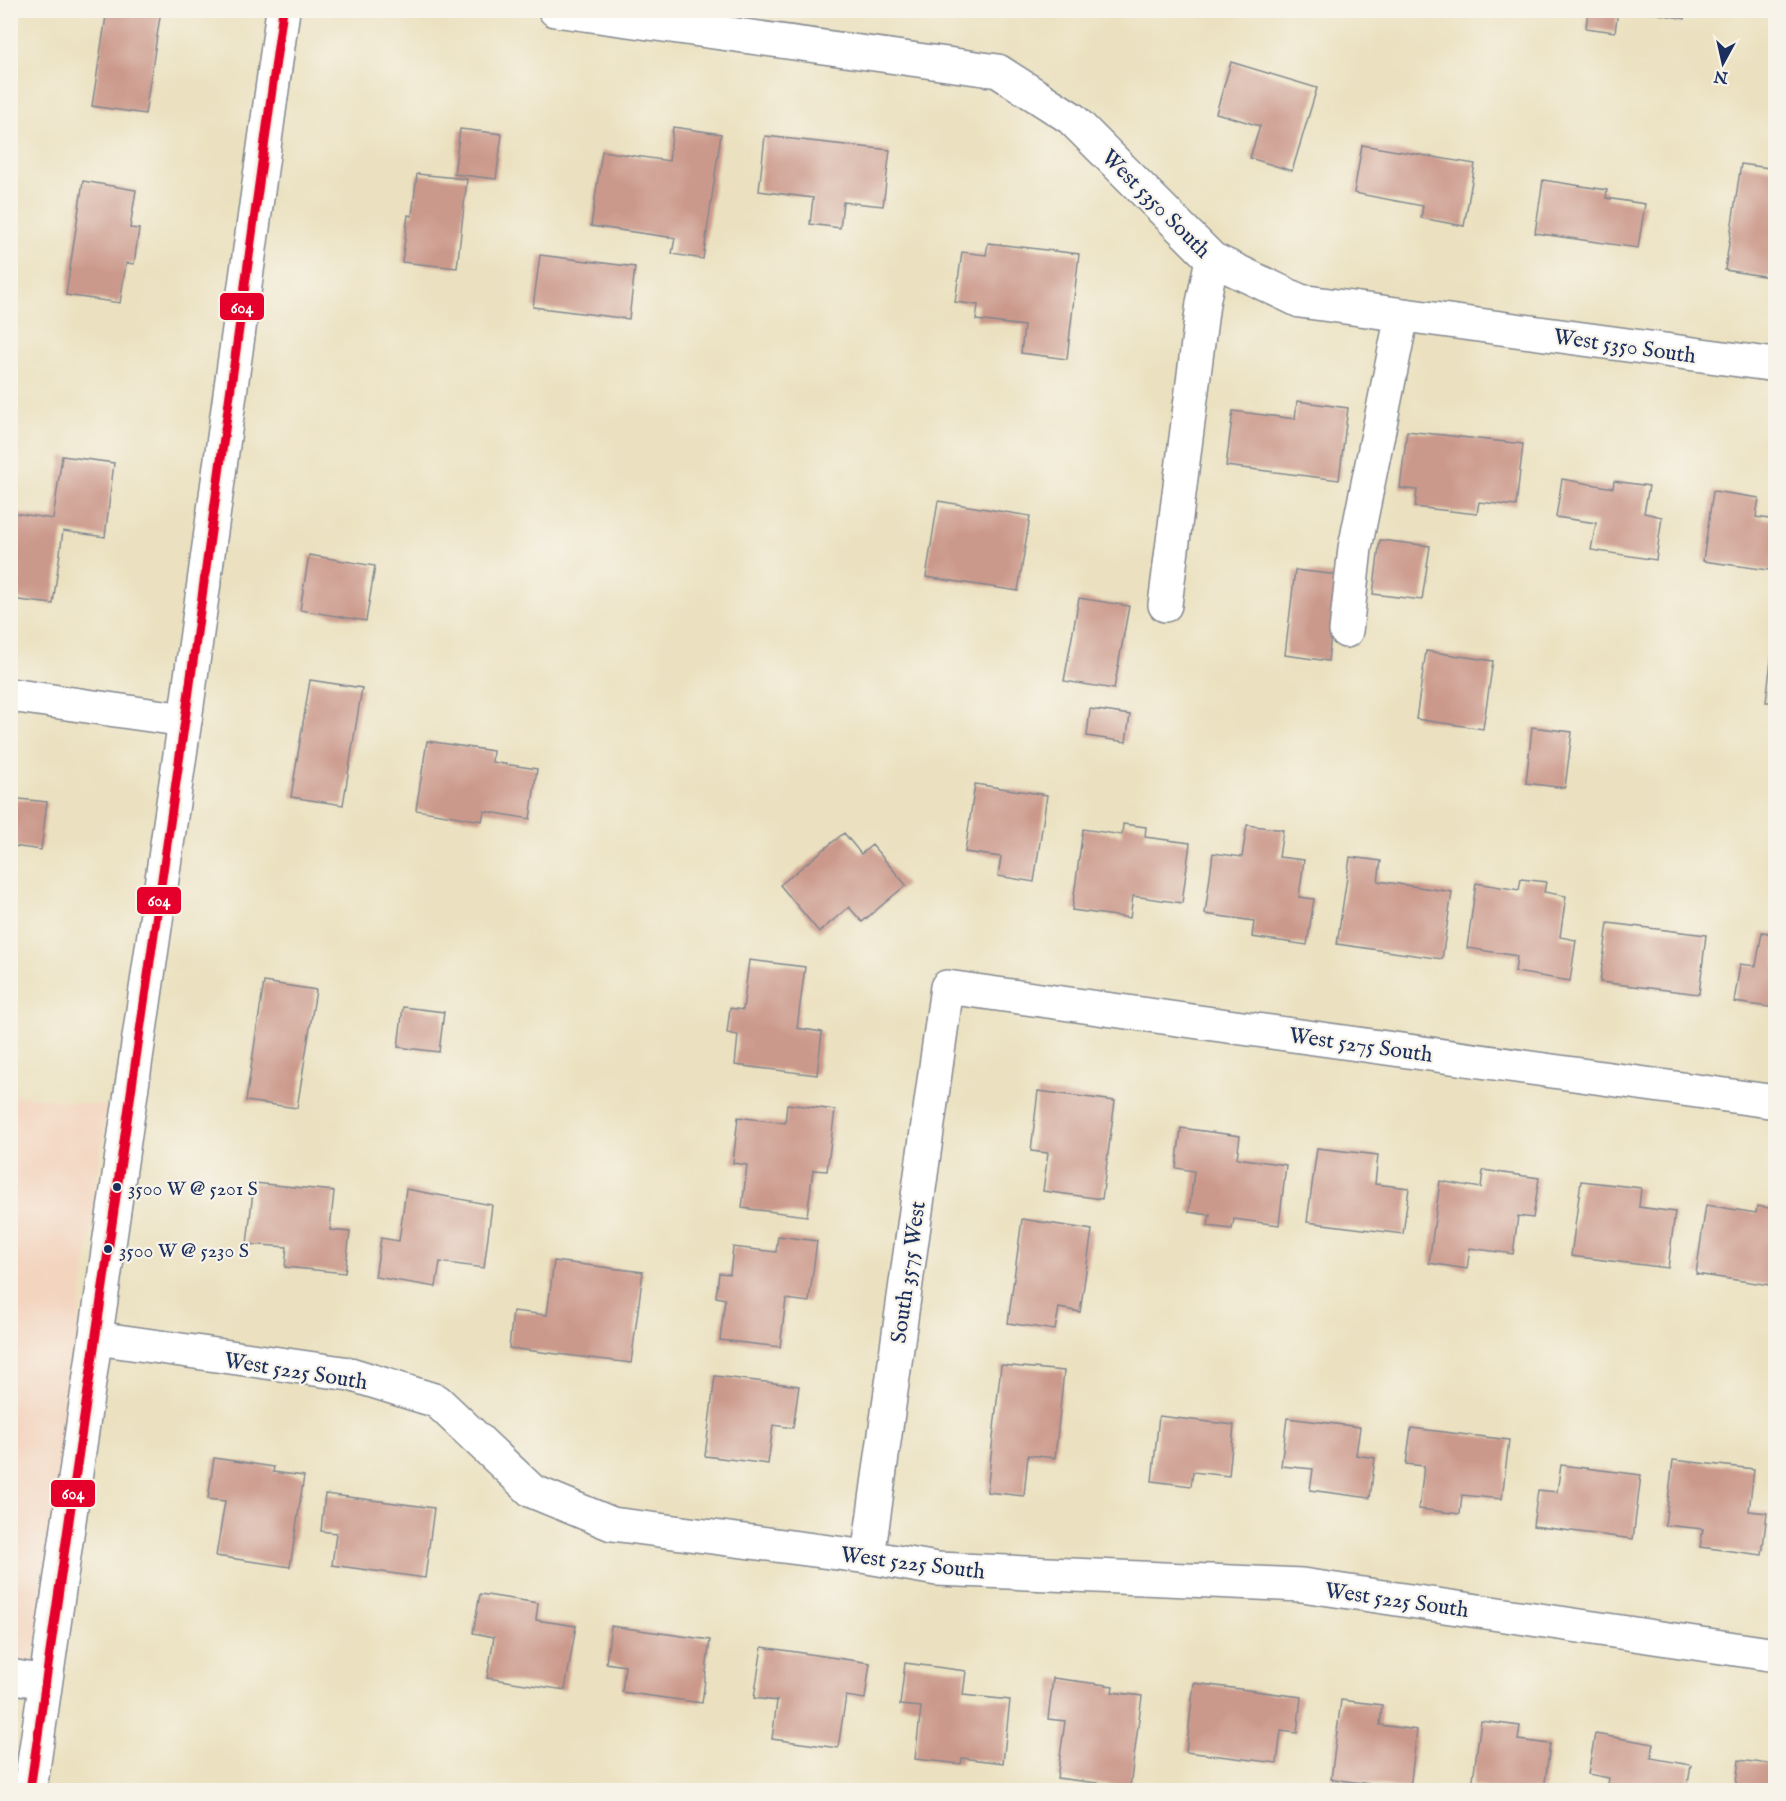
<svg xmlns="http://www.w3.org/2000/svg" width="1786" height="1801" viewBox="0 0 1786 1801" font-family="'IM FELL English',serif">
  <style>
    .built { fill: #f3d4bf }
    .building { fill: #cb998b }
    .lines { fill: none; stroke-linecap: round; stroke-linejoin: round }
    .minor-casing { stroke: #83888f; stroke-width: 36 }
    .major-casing { stroke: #83888f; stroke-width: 36 }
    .minor { stroke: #fff; stroke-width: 33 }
    .major { stroke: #fff; stroke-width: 33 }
    .bus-1-casing { stroke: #f7f3e8; stroke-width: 14 }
    .bus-1 { stroke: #e4002b; stroke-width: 9 }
    .bus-dot { fill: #1b2f5e; stroke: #f7f3e8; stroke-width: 2 }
    .labels { text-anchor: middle; stroke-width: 4.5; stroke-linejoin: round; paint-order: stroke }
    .bus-label { font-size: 20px; fill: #1b2f5e; stroke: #f7f3e8; text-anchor: start }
    .street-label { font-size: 22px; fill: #1b2f5e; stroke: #f7f3e8 }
    .line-badge { stroke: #f7f3e8; stroke-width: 2 }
    .badge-label { font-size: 16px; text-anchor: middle; font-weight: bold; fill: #fff }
  </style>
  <rect width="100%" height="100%" fill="#f7f3e8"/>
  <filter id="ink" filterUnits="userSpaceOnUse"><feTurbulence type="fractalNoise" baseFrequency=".0167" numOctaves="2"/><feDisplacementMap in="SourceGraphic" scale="12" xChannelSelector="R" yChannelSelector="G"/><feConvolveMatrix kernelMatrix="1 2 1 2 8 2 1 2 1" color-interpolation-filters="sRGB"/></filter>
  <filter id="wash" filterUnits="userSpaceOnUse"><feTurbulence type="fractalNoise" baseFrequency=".008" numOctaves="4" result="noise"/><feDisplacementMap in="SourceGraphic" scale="24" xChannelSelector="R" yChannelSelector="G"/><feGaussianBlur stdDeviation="1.35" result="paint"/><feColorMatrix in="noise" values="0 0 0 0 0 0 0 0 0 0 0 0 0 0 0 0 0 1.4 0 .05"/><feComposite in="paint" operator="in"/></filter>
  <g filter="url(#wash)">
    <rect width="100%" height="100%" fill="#ebe1c0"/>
    <path class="built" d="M 11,1095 L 107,1106 L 30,1686 L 11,1683 Z"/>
    <g id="blocks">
      <path class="building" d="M 107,10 L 161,10 L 145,114 L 92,106 Z
        M 1588,10 L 1618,10 L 1615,32 L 1586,28 Z
        M 1637,10 L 1687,10 L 1685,19 Z
        M 1231,62 L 1317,88 L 1292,171 L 1250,158 L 1260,126 L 1216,113 Z
        M 673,127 L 721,134 L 703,259 L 672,254 L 675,238 L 591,226 L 602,151 L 669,161 Z
        M 460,129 L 502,134 L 496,179 L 454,174 Z
        M 765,136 L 890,150 L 883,206 L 843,202 L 840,228 L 810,224 L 813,198 L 759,191 Z
        M 1362,145 L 1475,164 L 1464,226 L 1421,218 L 1423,206 L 1354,193 Z
        M 1741,164 L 1776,169 L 1776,278 L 1725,270 Z
        M 417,174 L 467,179 L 457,268 L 402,262 L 408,215 L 412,216 Z
        M 1543,180 L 1607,190 L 1606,198 L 1645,204 L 1638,248 L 1535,233 Z
        M 83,181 L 136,190 L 130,228 L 139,229 L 134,264 L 126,263 L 120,303 L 66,295 Z
        M 988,243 L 1079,254 L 1067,359 L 1021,353 L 1024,326 L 976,320 L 978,305 L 955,302 L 962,252 L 986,255 Z
        M 540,255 L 635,267 L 629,319 L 533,307 Z
        M 1297,401 L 1348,408 L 1339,480 L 1226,466 L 1233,411 L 1295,419 Z
        M 1407,431 L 1523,444 L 1516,506 L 1479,502 L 1477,514 L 1415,507 L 1417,490 L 1400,488 Z
        M 62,456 L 114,463 L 105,537 L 63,531 L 53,604 L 10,599 L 10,540 L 15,513 L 53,519 Z
        M 1562,479 L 1613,488 L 1614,481 L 1649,486 L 1644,513 L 1662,517 L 1656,560 L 1591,550 L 1596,523 L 1556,517 Z
        M 1713,491 L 1759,498 L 1756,517 L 1776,520 L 1776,571 L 1703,561 Z
        M 938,501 L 1030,516 L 1018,591 L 926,577 Z
        M 1380,540 L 1430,546 L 1422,600 L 1373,594 Z
        M 309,555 L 375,566 L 366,621 L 300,610 Z
        M 1295,570 L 1338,575 L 1328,661 L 1285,655 Z
        M 1079,598 L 1129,606 L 1114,689 L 1064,681 Z
        M 1426,651 L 1493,661 L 1483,729 L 1416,719 Z
        M 1772,652 L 1776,652 L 1776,702 L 1766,702 Z
        M 310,680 L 362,688 L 343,805 L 291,797 Z
        M 1090,709 L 1130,715 L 1126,742 L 1087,736 Z
        M 1532,727 L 1572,732 L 1565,788 L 1526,783 Z
        M 427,741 L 493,751 L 492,762 L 537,769 L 530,819 L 484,811 L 482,821 L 416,810 Z
        M 975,784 L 1047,795 L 1034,882 L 998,876 L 1001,857 L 965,852 Z
        M 10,798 L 47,802 L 41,850 L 13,846 L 10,853 Z
        M 1123,824 L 1146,827 L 1145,837 L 1190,843 L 1182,903 L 1133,896 L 1130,918 L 1072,910 L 1083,829 L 1122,835 Z
        M 1247,825 L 1283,830 L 1279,857 L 1304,860 L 1299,897 L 1314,899 L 1307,945 L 1252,937 L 1254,921 L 1205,914 L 1213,853 L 1242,857 Z
        M 844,833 L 861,854 L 872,845 L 906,885 L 862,922 L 849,907 L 819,932 L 780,885 Z
        M 1350,857 L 1381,861 L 1378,881 L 1452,892 L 1442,959 L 1337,944 Z
        M 1521,879 L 1546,882 L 1544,892 L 1566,896 L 1560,937 L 1576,940 L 1570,981 L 1515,972 L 1517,956 L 1467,948 L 1476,883 L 1519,890 Z
        M 1608,923 L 1706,935 L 1699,994 L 1600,982 Z
        M 1762,932 L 1776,934 L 1776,1008 L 1734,1002 L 1740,964 L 1756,966 Z
        M 749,960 L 805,967 L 797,1028 L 822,1032 L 817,1075 L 735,1065 L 738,1035 L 727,1033 L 730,1008 L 743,1010 Z
        M 264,982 L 316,990 L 297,1108 L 246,1101 Z
        M 403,1007 L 444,1012 L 439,1052 L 398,1047 Z
        M 1038,1091 L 1115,1101 L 1102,1199 L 1043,1191 L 1048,1153 L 1031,1151 Z
        M 787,1104 L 835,1110 L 827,1171 L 813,1170 L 807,1216 L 742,1208 L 747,1165 L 733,1163 L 738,1117 L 785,1123 Z
        M 1181,1128 L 1240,1136 L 1237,1158 L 1286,1165 L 1279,1225 L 1234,1219 L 1232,1229 L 1208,1226 L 1210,1215 L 1189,1212 L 1194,1171 L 1176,1168 Z
        M 1317,1148 L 1378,1155 L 1375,1184 L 1409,1188 L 1403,1234 L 1307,1222 Z
        M 1483,1170 L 1539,1178 L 1533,1218 L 1518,1216 L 1513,1254 L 1470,1248 L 1467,1269 L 1429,1263 L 1440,1181 L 1481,1188 Z
        M 1581,1181 L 1641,1188 L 1639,1207 L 1675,1212 L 1668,1268 L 1571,1256 Z
        M 254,1183 L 334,1191 L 330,1230 L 350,1232 L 345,1273 L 285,1267 L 287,1247 L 247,1244 Z
        M 406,1189 L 492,1205 L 484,1268 L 440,1262 L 436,1287 L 375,1277 L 381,1238 L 399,1241 Z
        M 1706,1205 L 1756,1213 L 1757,1206 L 1776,1209 L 1776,1286 L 1696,1274 Z
        M 1022,1219 L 1092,1230 L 1080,1312 L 1059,1308 L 1055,1330 L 1008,1323 Z
        M 778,1236 L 817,1241 L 809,1302 L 786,1299 L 780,1347 L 720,1340 L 725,1299 L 716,1297 L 719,1273 L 730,1274 L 733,1247 L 776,1252 Z
        M 554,1261 L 643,1272 L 631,1363 L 509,1348 L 513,1311 L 547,1315 Z
        M 1001,1365 L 1064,1371 L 1055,1458 L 1028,1455 L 1024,1496 L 987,1492 Z
        M 715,1376 L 799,1386 L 793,1428 L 773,1425 L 768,1464 L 705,1456 Z
        M 1159,1416 L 1234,1425 L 1229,1476 L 1193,1472 L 1191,1486 L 1152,1481 Z
        M 1287,1418 L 1360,1427 L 1356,1455 L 1375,1458 L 1370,1498 L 1310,1490 L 1313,1469 L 1281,1466 Z
        M 1411,1428 L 1509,1440 L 1502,1499 L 1462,1495 L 1460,1514 L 1419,1509 L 1424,1466 L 1406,1464 Z
        M 214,1458 L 274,1467 L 273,1472 L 304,1476 L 290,1567 L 216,1556 L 225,1501 L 208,1499 Z
        M 1673,1460 L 1754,1469 L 1749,1511 L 1767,1513 L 1762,1555 L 1700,1547 L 1703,1529 L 1665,1525 Z
        M 1561,1465 L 1641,1475 L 1633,1539 L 1533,1526 L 1538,1490 L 1557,1492 Z
        M 325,1494 L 434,1508 L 425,1578 L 332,1565 L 336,1533 L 321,1531 Z
        M 480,1594 L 538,1603 L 536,1620 L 576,1626 L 565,1690 L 487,1678 L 494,1637 L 473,1633 Z
        M 611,1626 L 710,1640 L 702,1703 L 622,1692 L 625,1666 L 606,1663 Z
        M 762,1647 L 870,1663 L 865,1699 L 846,1696 L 838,1748 L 772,1739 L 777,1701 L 754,1698 Z
        M 905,1663 L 966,1671 L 963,1695 L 1010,1700 L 1003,1763 L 962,1758 L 961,1764 L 915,1759 L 921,1707 L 900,1705 Z
        M 1053,1678 L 1113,1686 L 1112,1692 L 1142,1696 L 1130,1787 L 1057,1778 L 1065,1721 L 1048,1719 Z
        M 1194,1683 L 1301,1697 L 1297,1733 L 1281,1731 L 1277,1763 L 1186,1752 Z
        M 1341,1700 L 1382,1705 L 1380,1725 L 1417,1730 L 1410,1789 L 1331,1779 Z
        M 1481,1721 L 1520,1726 L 1518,1740 L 1550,1744 L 1544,1790 L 1504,1790 L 1472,1786 Z
        M 1595,1734 L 1654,1744 L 1651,1758 L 1691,1765 L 1687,1790 L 1607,1790 L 1609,1778 L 1588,1774 Z
        M 1771,1759 L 1776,1760 L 1776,1790 L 1735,1790 L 1739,1760 L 1770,1764 Z"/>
    </g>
  </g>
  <g filter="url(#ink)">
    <use href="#blocks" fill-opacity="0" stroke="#83888f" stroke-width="1.5"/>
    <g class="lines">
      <g class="minor-casing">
        <path id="minor" d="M 555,10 L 998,71 L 1071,118 L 1212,259 L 1300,301 L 1776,365
          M 1165,605 L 1203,303 L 1212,259
          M 1346,631 L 1355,548 L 1402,315
          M 10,695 L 185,720
          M 96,1338 L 350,1374 L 437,1401 L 532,1491 L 612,1524 L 868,1557 L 937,1569 L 1302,1585 L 1776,1655
          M 868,1557 L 947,987 L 1776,1102
          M 10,1676 L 44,1682"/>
      </g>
      <g class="major-casing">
        <path id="major" d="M 30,1790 L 185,720 L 283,10"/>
      </g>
      <use href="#minor" class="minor"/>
      <use href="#major" class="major"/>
      <g class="bus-1-casing">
        <path id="bus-1" d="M 30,1790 L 185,720 L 283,10"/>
      </g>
      <use href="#bus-1" class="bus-1"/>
    </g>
  </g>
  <g class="bus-dot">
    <circle cx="117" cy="1187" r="5"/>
    <circle cx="108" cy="1249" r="5"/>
  </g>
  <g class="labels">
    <g class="bus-label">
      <text x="128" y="1195">3500 W @ 5201 S</text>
      <text x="119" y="1257">3500 W @ 5230 S</text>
    </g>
    <g class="street-label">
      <text transform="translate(1157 203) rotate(45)" y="8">West 5350 South</text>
      <text transform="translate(1625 345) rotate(8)" y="8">West 5350 South</text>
      <text transform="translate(1361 1044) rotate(8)" y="8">West 5275 South</text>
      <text transform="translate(907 1272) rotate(-82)" y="8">South 3575 West</text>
      <text transform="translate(296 1370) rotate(9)" y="8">West 5225 South</text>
      <text transform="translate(913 1562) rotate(7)" y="8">West 5225 South</text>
      <text transform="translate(1397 1599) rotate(8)" y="8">West 5225 South</text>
    </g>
  </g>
  <g class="line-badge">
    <rect x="219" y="292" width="46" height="29" rx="6" fill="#e4002b"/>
    <rect x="136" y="886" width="46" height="29" rx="6" fill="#e4002b"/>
    <rect x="50" y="1479" width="46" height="29" rx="6" fill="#e4002b"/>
  </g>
  <g class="badge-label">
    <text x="242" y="313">604</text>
    <text x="159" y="906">604</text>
    <text x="73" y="1499">604</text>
  </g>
  <rect width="1786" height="1801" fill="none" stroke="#f7f3e8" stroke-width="36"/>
  <g transform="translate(1723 63) rotate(188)" stroke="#f7f3e8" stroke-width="4.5" paint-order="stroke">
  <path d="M0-4.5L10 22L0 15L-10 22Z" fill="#1b2f5e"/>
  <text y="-9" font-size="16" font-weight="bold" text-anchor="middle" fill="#1b2f5e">N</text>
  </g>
</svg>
